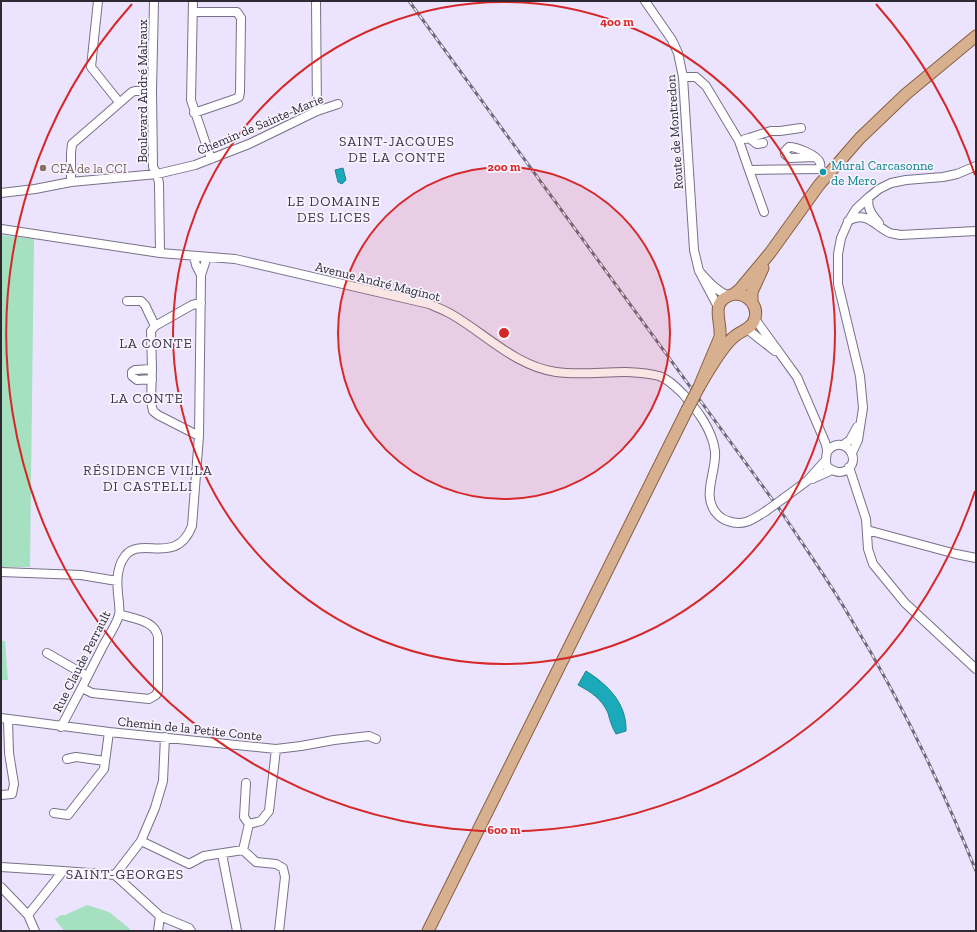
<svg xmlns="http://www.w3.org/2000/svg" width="977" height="932" viewBox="0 0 977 932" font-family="'Zilla Slab',serif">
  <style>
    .green { fill: #a5e0c0 }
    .water { fill: #1aaab9; stroke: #208491 }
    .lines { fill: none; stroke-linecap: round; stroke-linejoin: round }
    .minor-casing { stroke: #787188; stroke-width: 10 }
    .major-casing { stroke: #8a5f3f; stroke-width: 13 }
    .minor { stroke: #fff; stroke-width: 8 }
    .major { stroke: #d7b08f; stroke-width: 11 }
    .rail-casing { stroke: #6f6a7a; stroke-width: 3 }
    .rail { stroke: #f7f4ff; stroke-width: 1.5; stroke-dasharray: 4.5; stroke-linecap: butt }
    .minor-bridge-casing { stroke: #787188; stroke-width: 10; stroke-linecap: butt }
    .major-bridge-casing { stroke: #8a5f3f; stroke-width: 13; stroke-linecap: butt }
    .minor-bridge { stroke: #fff; stroke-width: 8 }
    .major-bridge { stroke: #d7b08f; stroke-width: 11 }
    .ring { fill: none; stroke: #d62828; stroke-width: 2 }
    .education-dot { fill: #8d6e63; stroke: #f7f4ff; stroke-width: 1.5 }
    .culture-dot { fill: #0f9aa8; stroke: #f7f4ff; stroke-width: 1.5 }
    .labels { text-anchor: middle; stroke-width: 3.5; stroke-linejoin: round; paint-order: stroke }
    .street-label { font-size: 13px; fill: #2d2a34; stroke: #f7f4ff }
    .culture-label { font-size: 13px; fill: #0d838f; stroke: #f7f4ff; text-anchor: start }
    .education-label { font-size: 13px; fill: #785e54; stroke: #f7f4ff; text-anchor: start }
    .neighbourhood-label { font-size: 14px; letter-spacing: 1px; fill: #3b3448; stroke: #f7f4ff }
    .centre { fill: #d62828; stroke: #f7f4ff; stroke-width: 2 }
    .ring-label { font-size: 12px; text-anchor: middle; font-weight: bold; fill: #d62828; stroke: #f7f4ff; stroke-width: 3.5; stroke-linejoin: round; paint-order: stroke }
  </style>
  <rect width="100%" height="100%" fill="#ece4ff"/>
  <path class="green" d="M 1,235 L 34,239 L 30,567 L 1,567 Z
    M 1,641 L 5,641 L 8,680 L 1,680 Z
    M 87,905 L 109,912 L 130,929 L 130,931 L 64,931 L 55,919 L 61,915 L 65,915 Z"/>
  <path class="water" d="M 343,168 L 346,180 L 342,184 L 338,182 L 335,170 Z
    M 586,671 C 607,684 627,703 626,731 L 616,734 C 612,727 610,721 608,713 C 602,699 591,692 578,685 Z"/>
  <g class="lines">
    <g class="minor-casing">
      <path id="minor" d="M 98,1 L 91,67 L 119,102
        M 154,1 L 152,91 L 153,167 L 157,174 L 159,183 L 160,253
        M 193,1 L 191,100 L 211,159
        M 316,1 L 317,111
        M 645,1 L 672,40 L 678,53 L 683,77 L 694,250 L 699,271
        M 193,12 L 237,12 L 241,18 L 240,92 L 239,97 L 235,99 L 194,113
        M 683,77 L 696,77 L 706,86 L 739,141 L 749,170 L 820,169 C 820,167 821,164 820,163 C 818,155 796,147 789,147 L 785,151 L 785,154 L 790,158 L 815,157
        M 749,138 L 771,131 L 780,131 L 801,128
        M 745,139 L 749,138 L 757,144 L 763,143
        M 749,170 L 764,212
        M 71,182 L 71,153 L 72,144 L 132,92 L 135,91 L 152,91
        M 1,193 L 35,189 L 71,182 L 157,174 L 195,165 L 249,144 L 317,111 L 338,104
        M 869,197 C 866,207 872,215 879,223
        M 848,221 C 868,210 874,226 890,233 C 893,234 897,234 900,235 L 976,231
        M 1,229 L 160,253 L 235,259 L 429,304 C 436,307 444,310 451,314 C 486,334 515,366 556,372 C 590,377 626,367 659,376 C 668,379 676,387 683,394 C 697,410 712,429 715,451 C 717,472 700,497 718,515 C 721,518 724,520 728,521 C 743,527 754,519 766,511
        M 194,256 L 196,265 L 201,275
        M 127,301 L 141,301 L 145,305 L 155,326
        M 718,307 L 699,271 C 708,281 716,291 729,296
        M 755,319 L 797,377 L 825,442 C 826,445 827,448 827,451 C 826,460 823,468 835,471 C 839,473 843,472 847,470 C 864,458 841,432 827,452
        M 747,329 L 775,351
        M 152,379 L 137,380 L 132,376 L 132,372 L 135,370 L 152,369
        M 199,436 L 158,415 L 153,411 L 151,402 L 152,369 L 151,331 L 155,326 L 192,305 L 201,303
        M 843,445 L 850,440 L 857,427
        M 852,453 L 858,440 L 863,408 L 860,376 L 838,284 L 838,254 L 841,238 L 848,222 L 856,209 L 869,197 L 879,189 L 891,183 L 906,180 L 943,177 L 957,174 L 976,166
        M 849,467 L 866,519 L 868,549 L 873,564 L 905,603 L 976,669
        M 812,479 L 832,470
        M 784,498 L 807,481 L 825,461
        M 867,530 L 956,554 L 976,558
        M 1,572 L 81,575 L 117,581
        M 47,653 L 87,676
        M 82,688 L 92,693 L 149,699 L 156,695 L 158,691 L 158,637 C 155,620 134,619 119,614
        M 1,718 L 109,732 L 276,749 L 301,746 L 334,740 L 369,736 L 376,739
        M 61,727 C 75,701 89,674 102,648 C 107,638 116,626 119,615 C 120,612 119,607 119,603 C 117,587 115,569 125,556 C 141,535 176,567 192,526 L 199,436 L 201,275 L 207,257
        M 276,749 L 269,811 L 261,821 L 249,824 L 243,850 L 256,862 L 276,864 L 283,868 L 285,877 L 279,931
        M 67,759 L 76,757 L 105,761
        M 246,783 L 244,817 L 249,824
        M 1,795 L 12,794 L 14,784 L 9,753 L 8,720
        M 54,813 L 68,815 L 104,769 L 109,732
        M 141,841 L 189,864 L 204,856 L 243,850
        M 222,854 L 237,931
        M 1,867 L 63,871
        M 115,875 L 160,916 L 158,931
        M 1,887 L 28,915
        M 160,916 L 189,928 L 191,931
        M 35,931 L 28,915 L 63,871 L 115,875 L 141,841 L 155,808 L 163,781 L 165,737"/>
    </g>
    <g class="major-casing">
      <path id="major" d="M 734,294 L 740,289 L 770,253 L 819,185 L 860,138 L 906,94 L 976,36
        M 734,294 C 748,294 760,306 754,321 C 750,330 742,330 735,336 C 723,345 707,373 699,387 L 720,337 C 722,320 708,301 734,294 Z
        M 752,303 L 752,292 L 763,268
        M 428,931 L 687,410"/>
    </g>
    <use href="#minor" class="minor"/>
    <use href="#major" class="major"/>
    <g class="rail-casing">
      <path id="rail" d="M 409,1 L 780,510 C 804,546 829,581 851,619 C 900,699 941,784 976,871"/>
    </g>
    <use href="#rail" class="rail"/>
    <g class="minor-bridge-casing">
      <path id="minor-bridge" d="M 766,511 L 784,498"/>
    </g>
    <g class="major-bridge-casing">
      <path id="major-bridge" d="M 687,410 L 699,387"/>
    </g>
    <use href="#minor-bridge" class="minor-bridge"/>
    <use href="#major-bridge" class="major-bridge"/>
  </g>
  <circle cx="504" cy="333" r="166" fill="#d62828" fill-opacity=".12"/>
  <g class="ring">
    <circle cx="504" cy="333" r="166"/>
    <circle cx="504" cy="333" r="331"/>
    <path d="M975 491A497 497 0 1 1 132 4M876 4A497 497 0 0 1 975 175"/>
  </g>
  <circle class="education-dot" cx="43" cy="168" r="4"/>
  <circle class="culture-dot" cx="823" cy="172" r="4"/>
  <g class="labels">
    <g class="street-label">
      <text transform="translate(142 91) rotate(-90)" y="5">Boulevard André Malraux</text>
      <text transform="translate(260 124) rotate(-23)" y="5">Chemin de Sainte-Marie</text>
      <text transform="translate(674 132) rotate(-94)" y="5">Route de Montredon</text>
      <text transform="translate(378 281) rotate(14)" y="5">Avenue André Maginot</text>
      <text transform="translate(81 661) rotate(-63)" y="5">Rue Claude Perrault</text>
      <text transform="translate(190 728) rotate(6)" y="5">Chemin de la Petite Conte</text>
    </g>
    <g class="culture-label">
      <text x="831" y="170">Mural Carcasonne<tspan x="831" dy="15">de Mero</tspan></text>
    </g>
    <g class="education-label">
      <text x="51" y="173">CFA de la CCI</text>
    </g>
    <g class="neighbourhood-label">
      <text x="397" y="146">SAINT-JACQUES<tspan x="397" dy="16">DE LA CONTE</tspan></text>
      <text x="334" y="206">LE DOMAINE<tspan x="334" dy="16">DES LICES</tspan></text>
      <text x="156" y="348">LA CONTE</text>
      <text x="147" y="403">LA CONTE</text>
      <text x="148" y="475">RÉSIDENCE VILLA<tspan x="148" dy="16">DI CASTELLI</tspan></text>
      <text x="125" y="879">SAINT-GEORGES</text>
    </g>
  </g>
  <circle cx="504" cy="333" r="6" class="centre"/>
  <g class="ring-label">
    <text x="617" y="26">400 m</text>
    <text x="504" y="171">200 m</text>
    <text x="504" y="834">600 m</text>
  </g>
  <rect width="977" height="932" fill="none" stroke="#2d2a34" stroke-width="4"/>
</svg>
